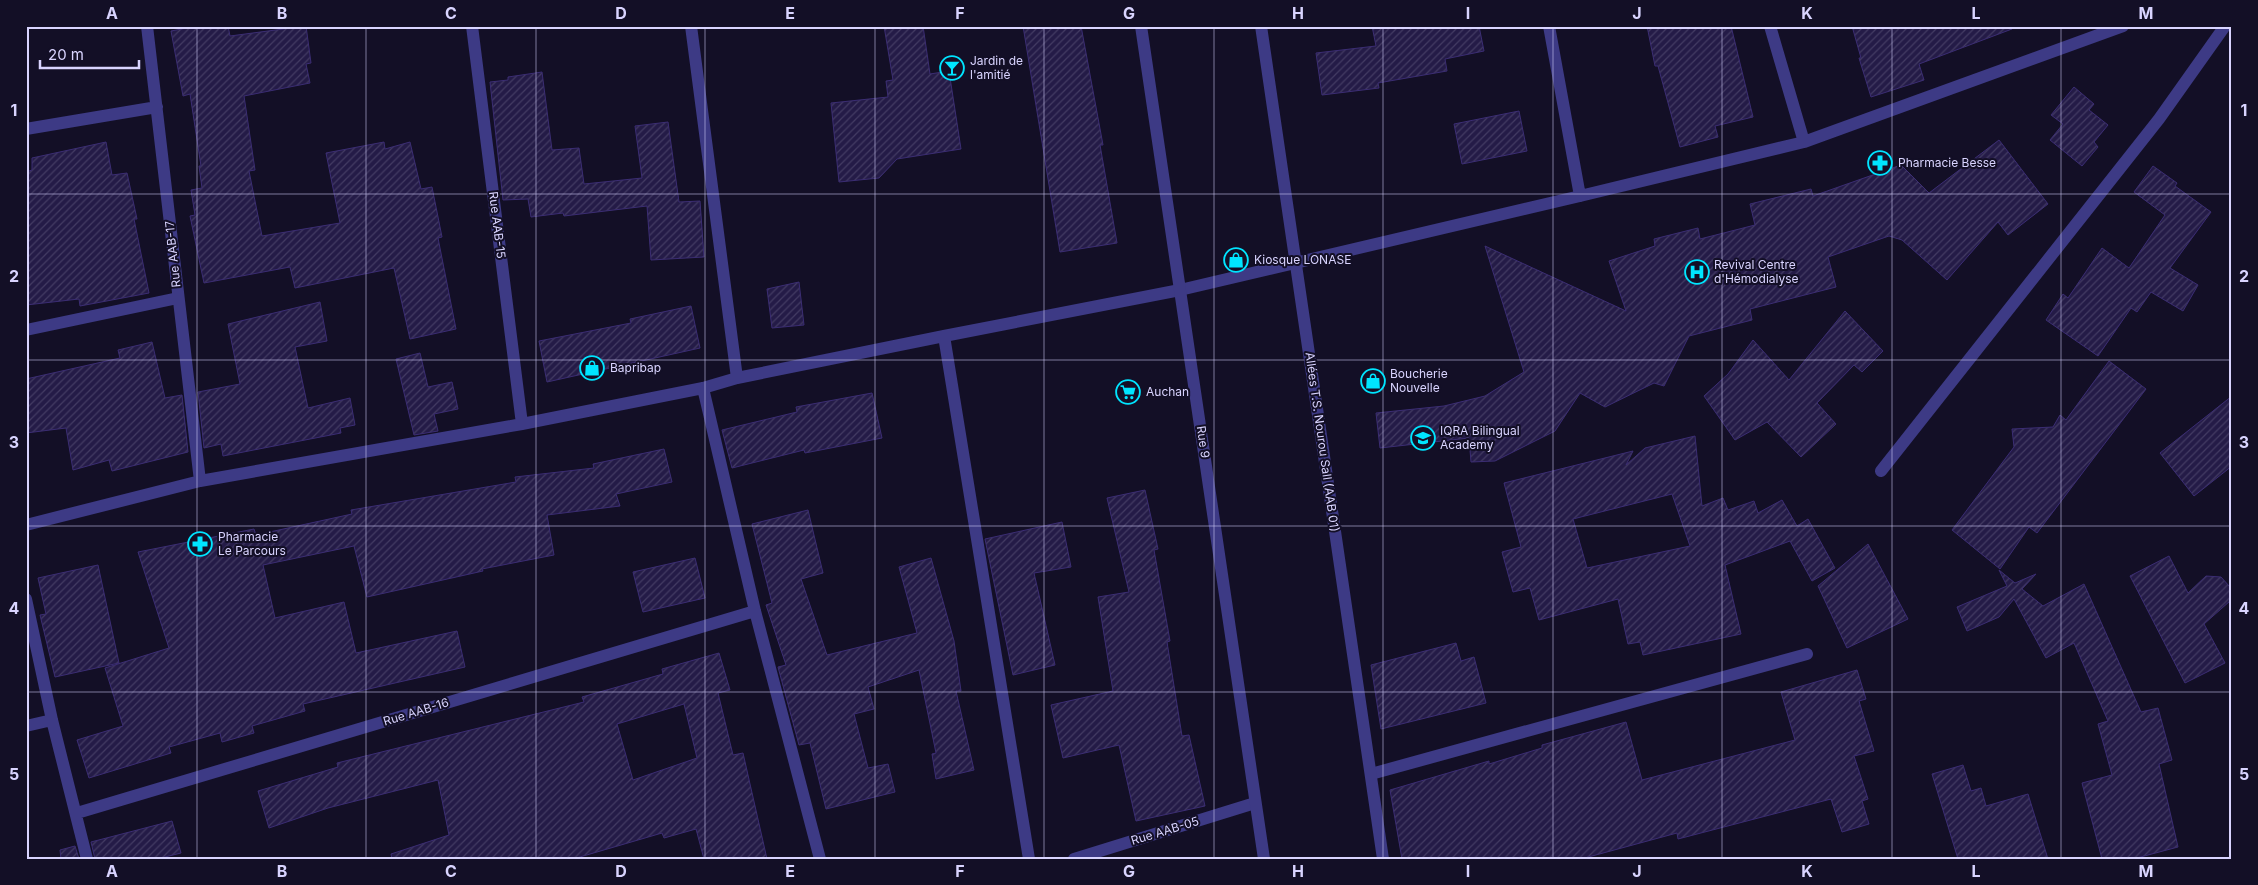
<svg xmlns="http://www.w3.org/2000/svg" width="2258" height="885" viewBox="0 0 2258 885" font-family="Inter,sans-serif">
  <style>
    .building { fill: url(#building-hatch); stroke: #3b2d73; fill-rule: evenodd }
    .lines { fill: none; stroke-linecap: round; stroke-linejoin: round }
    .minor { stroke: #3d3a85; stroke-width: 12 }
    .tertiary { stroke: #3d3a85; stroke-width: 12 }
    .grid { fill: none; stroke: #d9d4ff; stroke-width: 1; stroke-opacity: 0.55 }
    .labels { text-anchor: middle; stroke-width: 4; stroke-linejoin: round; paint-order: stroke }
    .poi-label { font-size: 12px; fill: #d9d4ff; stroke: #130f26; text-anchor: start }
    .street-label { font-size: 12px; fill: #d9d4ff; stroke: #130f26 }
    .neatline { fill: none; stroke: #d9d4ff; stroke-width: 2 }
    .grid-label { font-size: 16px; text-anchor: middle; font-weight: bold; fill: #d9d4ff }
  </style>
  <defs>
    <pattern id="building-hatch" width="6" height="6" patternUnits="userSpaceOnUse" patternTransform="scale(1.25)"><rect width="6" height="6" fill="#241b47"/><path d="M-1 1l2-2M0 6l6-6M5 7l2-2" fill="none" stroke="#433b63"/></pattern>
  </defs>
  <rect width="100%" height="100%" fill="#130f26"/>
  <path class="building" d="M 197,26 L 228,26 L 230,36 L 306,26 L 311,63 L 306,64 L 310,83 L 244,96 L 255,170 L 249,171 L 262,236 L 340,223 L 326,153 L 384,142 L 385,149 L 410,142 L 421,189 L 432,187 L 442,237 L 438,238 L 456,329 L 410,339 L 394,268 L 295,288 L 290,267 L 204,283 L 190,216 L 195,215 L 191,190 L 202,188 L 199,166 L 201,166 L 190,94 L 183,96 L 171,31 Z
    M 884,26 L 923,26 L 930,74 L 949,71 L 961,149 L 897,159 L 879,178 L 839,182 L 831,103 L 888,97 L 886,81 L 893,80 Z
    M 1023,26 L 1081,26 L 1103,145 L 1100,145 L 1117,243 L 1060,252 Z
    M 1372,26 L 1479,26 L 1484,51 L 1445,59 L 1447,71 L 1378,83 L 1379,88 L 1322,95 L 1316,53 L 1376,46 Z
    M 1647,26 L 1731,26 L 1753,117 L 1715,126 L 1718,137 L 1680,147 L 1658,66 L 1655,66 Z
    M 1852,26 L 2011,26 L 2012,29 L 1919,64 L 1924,80 L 1871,97 L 1859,58 L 1861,58 Z
    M 542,72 L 552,150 L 579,148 L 584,184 L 642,178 L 635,126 L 668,122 L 679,202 L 700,201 L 704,257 L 651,260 L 647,206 L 564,216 L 563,213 L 531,217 L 528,199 L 503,200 L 490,82 L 508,80 L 508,77 Z
    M 2074,87 L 2094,104 L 2089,110 L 2108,125 L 2094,142 L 2098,147 L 2082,166 L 2050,140 L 2063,124 L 2051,115 Z
    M 1519,111 L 1527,151 L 1462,164 L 1454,124 Z
    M 1999,140 L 2048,204 L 2008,235 L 1998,222 L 1947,280 L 1902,240 L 1889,236 L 1828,257 L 1836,287 L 1750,309 L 1752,320 L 1689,336 L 1664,386 L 1654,383 L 1605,407 L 1580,393 L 1555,431 L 1495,461 L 1471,462 L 1469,438 L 1380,448 L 1376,413 L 1444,406 L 1485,396 L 1524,372 L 1485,246 L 1626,311 L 1609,261 L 1655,246 L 1654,239 L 1698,228 L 1700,239 L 1755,225 L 1750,204 L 1811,189 L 1813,196 L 1901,165 L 1929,193 Z
    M 106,142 L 112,175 L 127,173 L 137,219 L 134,219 L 149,293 L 80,306 L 79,299 L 26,305 L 26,172 L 32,170 L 32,158 Z
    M 2153,166 L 2177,183 L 2175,186 L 2211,212 L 2170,268 L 2198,285 L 2183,311 L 2151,292 L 2137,312 L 2131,308 L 2098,356 L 2046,320 L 2063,294 L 2068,298 L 2102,248 L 2129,268 L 2165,215 L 2134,192 Z
    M 799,282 L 804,325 L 772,328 L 767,289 Z
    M 320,302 L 327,341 L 295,347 L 308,408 L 350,398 L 355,425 L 340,428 L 341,433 L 223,456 L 221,444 L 204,448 L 198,392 L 240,384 L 228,324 Z
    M 691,306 L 700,348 L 547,382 L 539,341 L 631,323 L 630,319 Z
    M 1845,311 L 1883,351 L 1862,372 L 1854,365 L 1817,403 L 1836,424 L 1801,457 L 1767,422 L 1735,440 L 1704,396 L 1728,374 L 1753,340 L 1789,380 Z
    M 152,342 L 165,398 L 182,395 L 188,452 L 112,471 L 109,460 L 73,470 L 66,428 L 26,433 L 26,379 L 120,358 L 118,350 Z
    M 420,353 L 428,387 L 452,382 L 458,409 L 434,414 L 438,431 L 414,435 L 396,359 Z
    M 2109,361 L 2146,389 L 2037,533 L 2029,527 L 2000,569 L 1952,530 L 2014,447 L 2012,429 L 2053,427 L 2060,415 L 2066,420 Z
    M 872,393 L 882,438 L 805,453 L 804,450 L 732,468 L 722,430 L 797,412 L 796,407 Z
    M 2232,396 L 2232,466 L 2194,496 L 2160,453 Z
    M 1695,436 L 1702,506 L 1723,498 L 1728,510 L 1754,501 L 1758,513 L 1782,500 L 1797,526 L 1808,519 L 1835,568 L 1812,581 L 1790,541 L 1725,565 L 1741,634 L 1643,655 L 1640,642 L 1628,644 L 1618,599 L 1539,620 L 1530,588 L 1513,592 L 1502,552 L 1521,547 L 1504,483 L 1633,451 L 1626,465 L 1645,448 ZM 1672,494 L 1690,546 L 1587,568 L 1573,519 Z
    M 664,449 L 672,482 L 616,494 L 620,506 L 547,515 L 554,555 L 482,569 L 483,571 L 367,597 L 354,546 L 263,565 L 275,618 L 344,602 L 356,653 L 457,631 L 465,667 L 303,704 L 305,711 L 252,726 L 254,733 L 222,742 L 220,733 L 169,747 L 171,753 L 89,778 L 77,740 L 123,726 L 105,668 L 169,648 L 138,552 L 254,529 L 256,535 L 352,514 L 351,510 L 516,482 L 515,477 L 594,468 L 593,464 Z
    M 1145,490 L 1158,549 L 1154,550 L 1170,641 L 1167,642 L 1182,736 L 1189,735 L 1205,806 L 1136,821 L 1119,745 L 1063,758 L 1051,705 L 1113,691 L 1098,597 L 1129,592 L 1107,498 Z
    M 808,510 L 823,573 L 801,579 L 827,655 L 917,633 L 899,567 L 931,558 L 954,641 L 961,691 L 956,691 L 974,770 L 936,779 L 932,754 L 936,753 L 919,670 L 868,687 L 874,709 L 854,714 L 868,768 L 888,764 L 895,792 L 826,809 L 810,743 L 799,745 L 778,667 L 786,665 L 766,605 L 772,603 L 752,524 Z
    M 1062,522 L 1071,567 L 1034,573 L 1055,665 L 1013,675 L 985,539 Z
    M 1868,544 L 1908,619 L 1847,648 L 1818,586 Z
    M 2169,556 L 2188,593 L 2206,576 L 2221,577 L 2230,587 L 2230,601 L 2204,624 L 2225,663 L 2185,683 L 2130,576 Z
    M 695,558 L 705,598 L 643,612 L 633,572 Z
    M 98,565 L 119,663 L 55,677 L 40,615 L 46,614 L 38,578 Z
    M 1999,570 L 2015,583 L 2036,574 L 2022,589 L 2043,606 L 2084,584 L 2141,712 L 2158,708 L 2172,760 L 2159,764 L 2178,847 L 2133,859 L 2102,859 L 2082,783 L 2112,775 L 2098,724 L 2108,721 L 2074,643 L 2046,658 L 2014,599 L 1999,617 L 1967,631 L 1957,607 L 2007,586 Z
    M 1456,643 L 1461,661 L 1474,657 L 1486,703 L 1381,729 L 1371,665 Z
    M 719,653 L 730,690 L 718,693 L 733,755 L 743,753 L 767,859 L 704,859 L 696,829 L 664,838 L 662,833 L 573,859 L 392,859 L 391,854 L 449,835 L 438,780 L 328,808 L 269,828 L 258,791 L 338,767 L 337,763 L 584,702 L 582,697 L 663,674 L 662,669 ZM 684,704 L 697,758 L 633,780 L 617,724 Z
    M 1857,670 L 1866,699 L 1859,701 L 1874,751 L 1854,756 L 1868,799 L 1862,801 L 1869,824 L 1842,832 L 1831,799 L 1678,839 L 1677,833 L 1581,859 L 1402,859 L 1390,790 L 1489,761 L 1489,764 L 1542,748 L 1542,745 L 1626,722 L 1642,780 L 1795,740 L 1781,692 Z
    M 1963,765 L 1971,791 L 1981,788 L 1986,806 L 2028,794 L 2048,859 L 1958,859 L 1932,774 Z
    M 172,821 L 181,853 L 157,859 L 95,859 L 91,842 Z
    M 75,846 L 79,859 L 61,859 L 60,850 Z"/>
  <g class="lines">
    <path class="minor" d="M 147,26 L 200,481
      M 472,26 L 522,424
      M 691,26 L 737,378
      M 1549,26 L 1580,196
      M 1770,26 L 1804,142
      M 26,129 L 157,107
      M 26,330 L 178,298
      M 944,336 L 1029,859
      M 703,388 L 755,611 L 820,859
      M 1881,471 L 2159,119 L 2225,26
      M 26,525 L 200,481 L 522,424 L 703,388 L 737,378 L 944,336 L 1180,290 L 1580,196 L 1804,142 L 2123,26
      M 26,599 L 52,720 L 87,859
      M 26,726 L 52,720
      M 1371,774 L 1807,654
      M 77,813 L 755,611
      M 1074,859 L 1255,803"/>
    <path class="tertiary" d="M 1141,26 L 1264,859
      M 1261,26 L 1383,859"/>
  </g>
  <path class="grid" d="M 197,26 L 197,859M 366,26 L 366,859M 536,26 L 536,859M 705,26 L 705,859M 875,26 L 875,859M 1044,26 L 1044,859M 1214,26 L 1214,859M 1383,26 L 1383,859M 1553,26 L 1553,859M 1722,26 L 1722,859M 1892,26 L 1892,859M 2061,26 L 2061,859M 26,194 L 2232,194M 26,360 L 2232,360M 26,526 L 2232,526M 26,692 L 2232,692"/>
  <defs>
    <g id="bar-ring" transform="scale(1.25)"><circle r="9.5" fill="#130f26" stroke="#00e5ff" stroke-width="1.5"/><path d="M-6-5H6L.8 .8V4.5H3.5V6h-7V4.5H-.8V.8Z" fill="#00e5ff"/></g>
    <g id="pharmacy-ring" transform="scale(1.25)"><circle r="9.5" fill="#130f26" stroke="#00e5ff" stroke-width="1.5"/><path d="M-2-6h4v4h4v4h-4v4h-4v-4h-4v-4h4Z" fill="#00e5ff"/></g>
    <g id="shop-ring" transform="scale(1.25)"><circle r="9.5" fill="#130f26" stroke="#00e5ff" stroke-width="1.5"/><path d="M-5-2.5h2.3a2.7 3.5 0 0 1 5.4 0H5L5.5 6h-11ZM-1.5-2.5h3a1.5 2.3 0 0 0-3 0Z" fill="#00e5ff"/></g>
    <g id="hospital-ring" transform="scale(1.25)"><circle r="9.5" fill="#130f26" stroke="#00e5ff" stroke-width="1.5"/><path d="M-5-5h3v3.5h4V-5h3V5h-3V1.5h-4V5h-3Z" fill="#00e5ff"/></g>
    <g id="supermarket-ring" transform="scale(1.25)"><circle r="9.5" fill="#130f26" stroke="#00e5ff" stroke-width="1.5"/><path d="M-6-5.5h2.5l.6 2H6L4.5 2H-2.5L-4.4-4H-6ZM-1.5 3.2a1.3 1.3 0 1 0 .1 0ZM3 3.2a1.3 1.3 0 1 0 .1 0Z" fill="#00e5ff"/></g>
    <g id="university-ring" transform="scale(1.25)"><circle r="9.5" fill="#130f26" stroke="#00e5ff" stroke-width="1.5"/><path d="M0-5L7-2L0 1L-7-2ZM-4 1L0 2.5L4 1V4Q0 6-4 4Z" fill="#00e5ff"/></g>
  </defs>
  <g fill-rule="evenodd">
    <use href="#bar-ring" x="952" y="68"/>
    <use href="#pharmacy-ring" x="1880" y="163"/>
    <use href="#shop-ring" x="1236" y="260"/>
    <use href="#hospital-ring" x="1697" y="272"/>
    <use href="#shop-ring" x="592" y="368"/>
    <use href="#shop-ring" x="1373" y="381"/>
    <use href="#supermarket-ring" x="1128" y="392"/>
    <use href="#university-ring" x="1423" y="438"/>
    <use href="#pharmacy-ring" x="200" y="544"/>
  </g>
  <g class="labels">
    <g class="poi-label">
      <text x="970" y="65">Jardin de<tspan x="970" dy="14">l'amitié</tspan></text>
      <text x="1898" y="167">Pharmacie Besse</text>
      <text x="1254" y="264">Kiosque LONASE</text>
      <text x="1714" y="269">Revival Centre<tspan x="1714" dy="14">d'Hémodialyse</tspan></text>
      <text x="610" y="372">Bapribap</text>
      <text x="1390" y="378">Boucherie<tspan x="1390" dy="14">Nouvelle</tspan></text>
      <text x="1146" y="396">Auchan</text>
      <text x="1440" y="435">IQRA Bilingual<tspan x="1440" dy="14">Academy</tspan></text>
      <text x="218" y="541">Pharmacie<tspan x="218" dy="14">Le Parcours</tspan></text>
    </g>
    <g class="street-label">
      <text transform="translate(497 225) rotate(83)" y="4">Rue AAB-15</text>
      <text transform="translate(173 254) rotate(-96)" y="4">Rue AAB-17</text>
      <text transform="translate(1203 442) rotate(82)" y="4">Rue 9</text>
      <text transform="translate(1322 442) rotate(82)" y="4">Allées T.S. Nourou Sall (AAB 01)</text>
      <text transform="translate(416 712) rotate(-17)" y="4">Rue AAB-16</text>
      <text transform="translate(1165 831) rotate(-17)" y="4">Rue AAB-05</text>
    </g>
  </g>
  <rect width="2258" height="885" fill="none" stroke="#130f26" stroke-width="55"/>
  <path d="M40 60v8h99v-8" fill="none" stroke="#d9d4ff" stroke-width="2.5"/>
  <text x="48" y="60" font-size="15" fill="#d9d4ff" stroke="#130f26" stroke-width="4" paint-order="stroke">20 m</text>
  <rect x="28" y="28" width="2202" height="830" class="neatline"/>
  <g class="grid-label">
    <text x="112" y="19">A</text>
    <text x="282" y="19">B</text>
    <text x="451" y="19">C</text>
    <text x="621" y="19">D</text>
    <text x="790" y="19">E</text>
    <text x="960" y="19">F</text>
    <text x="1129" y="19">G</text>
    <text x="1298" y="19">H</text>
    <text x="1468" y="19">I</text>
    <text x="1637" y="19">J</text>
    <text x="1807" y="19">K</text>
    <text x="1976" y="19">L</text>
    <text x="2146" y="19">M</text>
    <text x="14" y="116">1</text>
    <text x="2244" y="116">1</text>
    <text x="14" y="282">2</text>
    <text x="2244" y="282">2</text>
    <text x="14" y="448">3</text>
    <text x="2244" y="448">3</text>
    <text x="14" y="614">4</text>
    <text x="2244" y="614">4</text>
    <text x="14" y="780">5</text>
    <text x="2244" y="780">5</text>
    <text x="112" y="877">A</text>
    <text x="282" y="877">B</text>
    <text x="451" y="877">C</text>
    <text x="621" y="877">D</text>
    <text x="790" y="877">E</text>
    <text x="960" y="877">F</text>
    <text x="1129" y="877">G</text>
    <text x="1298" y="877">H</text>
    <text x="1468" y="877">I</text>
    <text x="1637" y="877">J</text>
    <text x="1807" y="877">K</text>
    <text x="1976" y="877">L</text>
    <text x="2146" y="877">M</text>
  </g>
</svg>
